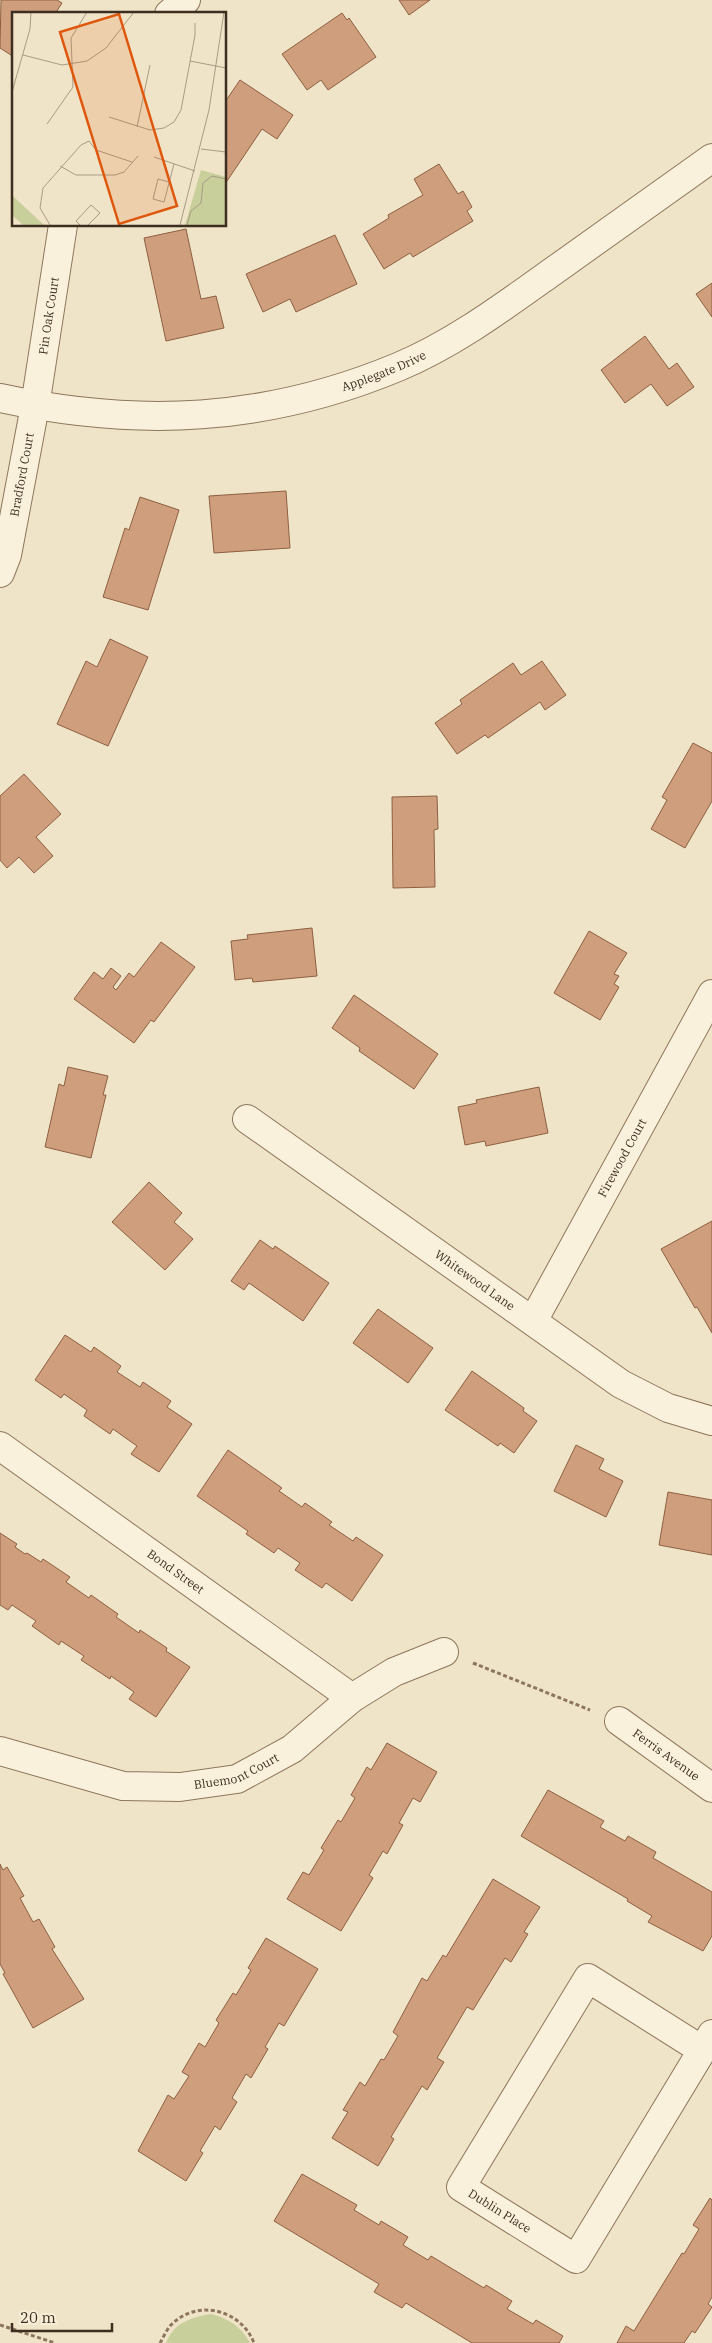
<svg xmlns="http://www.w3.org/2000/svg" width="712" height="2343" viewBox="0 0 712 2343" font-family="'IBM Plex Serif',serif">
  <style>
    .green { fill: #c9cf9b }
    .building { fill: #cf9f7d; stroke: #8d5f41 }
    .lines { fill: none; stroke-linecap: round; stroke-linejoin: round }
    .minor-casing { stroke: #8d765c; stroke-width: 30 }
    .path { stroke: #8d765c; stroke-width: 3; stroke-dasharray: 4 2.5; stroke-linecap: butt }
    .minor { stroke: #faf1dc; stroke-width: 28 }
    .labels { text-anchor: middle; stroke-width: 5; stroke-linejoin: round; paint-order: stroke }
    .street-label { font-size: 12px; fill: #3d2e20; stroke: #f7eed8 }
    .inset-road { fill: none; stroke: #a89b85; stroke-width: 1 }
    .view { fill: #df570d; fill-opacity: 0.15; stroke: #df570d; stroke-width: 2.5 }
    .inset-edge { fill: none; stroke: #3d2e20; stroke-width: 2.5 }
  </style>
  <rect width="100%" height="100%" fill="#f0e4c8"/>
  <path class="green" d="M 211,2314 C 229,2319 241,2326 250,2343 L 166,2343 C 173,2323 192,2317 211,2314 Z"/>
  <path class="building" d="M 1,0 L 57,0 L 62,3 L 55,14 L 14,14 L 14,57 L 0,48 Z
    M 399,0 L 430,0 L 409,15 Z
    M 342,13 L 347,20 L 349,18 L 376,57 L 328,90 L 321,80 L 307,90 L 282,54 Z
    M 240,80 L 293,115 L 277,139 L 262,129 L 225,184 L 225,102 Z
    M 439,164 L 458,194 L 463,191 L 472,207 L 467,211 L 473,221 L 413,257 L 410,253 L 384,269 L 363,234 L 389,218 L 388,215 L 423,195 L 414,179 Z
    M 186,229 L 201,299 L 216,296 L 224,328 L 166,341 L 144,238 Z
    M 335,235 L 357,284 L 296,312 L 290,299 L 263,312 L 246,274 Z
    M 712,283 L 712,317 L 696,294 Z
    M 645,336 L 669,369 L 677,363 L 694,387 L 667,406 L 651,384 L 625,403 L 601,370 Z
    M 286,491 L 290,548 L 214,553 L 209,496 Z
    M 140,497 L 179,510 L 148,610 L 103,597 L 125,528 L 129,530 Z
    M 110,639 L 148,657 L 108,746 L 57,724 L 86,661 L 97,667 Z
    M 542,661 L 566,695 L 545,710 L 540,702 L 488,738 L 485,735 L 457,754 L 435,723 L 462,704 L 460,700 L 513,663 L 521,675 Z
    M 693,743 L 712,753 L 712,801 L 685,848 L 651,829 L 667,800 L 662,797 Z
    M 24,774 L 61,814 L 36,837 L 53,856 L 34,873 L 19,857 L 7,868 L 0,860 L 0,796 Z
    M 437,796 L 438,829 L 434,830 L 435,887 L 393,888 L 392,797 Z
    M 312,928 L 317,976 L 253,982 L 252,978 L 235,980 L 231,941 L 248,939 L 247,935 Z
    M 589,931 L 627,953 L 614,974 L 619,976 L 614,984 L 619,987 L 600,1020 L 554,993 Z
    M 161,942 L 195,967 L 154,1022 L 151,1020 L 134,1043 L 74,999 L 94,972 L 103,979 L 111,968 L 121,976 L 113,987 L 116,990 L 129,973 L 134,977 Z
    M 354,995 L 438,1054 L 414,1089 L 359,1051 L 360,1048 L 332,1028 Z
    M 68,1067 L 108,1076 L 103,1095 L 106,1095 L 91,1158 L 45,1147 L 59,1084 L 64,1086 Z
    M 539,1087 L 548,1133 L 486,1146 L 485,1141 L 465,1145 L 458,1107 L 477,1103 L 476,1100 Z
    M 149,1182 L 182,1213 L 174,1222 L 193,1239 L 165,1270 L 112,1222 Z
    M 712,1221 L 712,1333 L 697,1307 L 695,1308 L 661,1249 Z
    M 260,1240 L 273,1249 L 275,1246 L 329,1283 L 303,1321 L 249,1283 L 244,1290 L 231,1281 Z
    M 378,1309 L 433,1348 L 408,1383 L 353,1343 Z
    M 65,1335 L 91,1352 L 94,1347 L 121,1366 L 117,1372 L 140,1387 L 143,1382 L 171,1401 L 167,1407 L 192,1424 L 159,1472 L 131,1454 L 137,1446 L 113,1429 L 110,1434 L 84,1416 L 87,1410 L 64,1394 L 61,1398 L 35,1380 Z
    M 472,1371 L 524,1408 L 523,1411 L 537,1421 L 514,1453 L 500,1443 L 498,1446 L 445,1410 Z
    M 576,1445 L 604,1459 L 599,1469 L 623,1481 L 606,1517 L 554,1491 Z
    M 228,1450 L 282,1488 L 279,1491 L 302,1507 L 305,1503 L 332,1522 L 329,1525 L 353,1541 L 356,1537 L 383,1555 L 352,1601 L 326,1583 L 322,1588 L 295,1570 L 300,1563 L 278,1548 L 274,1553 L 246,1534 L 248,1531 L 197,1496 Z
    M 668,1492 L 712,1500 L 712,1555 L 659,1545 Z
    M 0,1533 L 17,1544 L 15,1547 L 25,1554 L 27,1553 L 41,1562 L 43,1559 L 70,1577 L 66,1582 L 89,1598 L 91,1595 L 118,1614 L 116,1617 L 139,1633 L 140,1630 L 167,1648 L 166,1651 L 190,1667 L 156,1717 L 129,1699 L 134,1692 L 111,1676 L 110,1679 L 81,1660 L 84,1656 L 61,1641 L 59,1645 L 32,1626 L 36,1621 L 12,1605 L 8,1610 L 0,1605 Z
    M 387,1743 L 437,1772 L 420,1802 L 413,1798 L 399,1823 L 403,1825 L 387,1854 L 383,1851 L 369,1875 L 373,1878 L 341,1931 L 287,1899 L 303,1872 L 309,1875 L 324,1850 L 321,1848 L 338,1820 L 341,1822 L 355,1798 L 351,1795 L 367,1767 L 371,1770 Z
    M 548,1790 L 604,1821 L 600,1827 L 625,1841 L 628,1836 L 656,1852 L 653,1858 L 712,1892 L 712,1936 L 703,1951 L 648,1922 L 652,1916 L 627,1901 L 628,1899 L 521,1836 Z
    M 0,1864 L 3,1870 L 7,1867 L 24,1896 L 20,1898 L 33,1922 L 39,1919 L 55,1947 L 52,1949 L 84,1999 L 33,2028 L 3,1974 L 5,1973 L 0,1964 Z
    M 493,1879 L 540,1907 L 524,1932 L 528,1934 L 511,1962 L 505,1958 L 473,2010 L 467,2007 L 437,2058 L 444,2062 L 427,2090 L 422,2086 L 391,2137 L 394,2139 L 378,2166 L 332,2138 L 348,2112 L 343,2110 L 360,2082 L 365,2086 L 381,2059 L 384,2060 L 398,2036 L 393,2032 L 422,1978 L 427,1981 L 443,1955 L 446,1957 Z
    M 266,1938 L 318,1969 L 284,2026 L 279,2023 L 265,2047 L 268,2049 L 251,2078 L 246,2074 L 232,2098 L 237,2102 L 220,2130 L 215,2126 L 200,2151 L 203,2153 L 186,2181 L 138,2151 L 168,2095 L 174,2099 L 189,2076 L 182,2072 L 199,2043 L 205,2047 L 219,2023 L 216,2020 L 233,1993 L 236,1995 L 251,1970 L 248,1968 Z
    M 302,2174 L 357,2205 L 354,2210 L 379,2225 L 381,2221 L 408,2237 L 403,2245 L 428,2260 L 431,2256 L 484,2288 L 486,2285 L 512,2301 L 507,2309 L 533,2324 L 536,2320 L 563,2336 L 559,2343 L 472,2343 L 406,2303 L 402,2308 L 374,2292 L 379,2284 L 274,2221 Z
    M 710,2198 L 712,2200 L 712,2297 L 708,2304 L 712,2307 L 695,2333 L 692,2331 L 684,2343 L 617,2343 L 626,2326 L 634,2331 L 682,2253 L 684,2254 L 699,2229 L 693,2225 Z"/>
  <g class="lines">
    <g class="minor-casing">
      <g id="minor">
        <path d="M 169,14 L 186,0"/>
        <path id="s1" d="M 0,398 C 138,428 266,422 398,367 C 453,344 503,307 552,272 C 605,234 659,196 712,158"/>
        <path id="s2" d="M 0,573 L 7,555 L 35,406 L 63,225"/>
        <path id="s3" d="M 247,1119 L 621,1384 L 668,1408 L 712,1421"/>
        <path id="s4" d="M 533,1321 L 712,994"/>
        <path id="s5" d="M 0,1446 L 352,1698"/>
        <path id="s6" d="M 619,1721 L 712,1788"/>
        <path id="s7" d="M 0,1751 L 123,1786 L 180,1787 L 237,1779 L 292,1749 L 352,1698 L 394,1672 L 444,1652"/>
        <path id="s8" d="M 702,2050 L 588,1978 L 461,2187 L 576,2259 L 712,2034"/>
      </g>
    </g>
    <path class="path" d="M 473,1663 L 590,1710
      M 0,2325 L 55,2343
      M 160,2343 C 163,2338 166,2331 170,2326 C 196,2298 241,2309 254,2343"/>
    <use href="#minor" class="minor"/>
  </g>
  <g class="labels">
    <g class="street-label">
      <text dy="4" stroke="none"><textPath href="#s2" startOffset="262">Pin Oak Court</textPath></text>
      <text dy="4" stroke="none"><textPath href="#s1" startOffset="391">Applegate Drive</textPath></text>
      <text dy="4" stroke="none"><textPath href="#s2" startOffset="101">Bradford Court</textPath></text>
      <text dy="4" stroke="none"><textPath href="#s4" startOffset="186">Firewood Court</textPath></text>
      <text dy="4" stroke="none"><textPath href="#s3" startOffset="279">Whitewood Lane</textPath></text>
      <text dy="4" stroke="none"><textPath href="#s5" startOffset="216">Bond Street</textPath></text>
      <text dy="4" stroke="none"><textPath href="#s6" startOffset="58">Ferris Avenue</textPath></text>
      <text dy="4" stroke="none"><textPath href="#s7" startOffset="244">Bluemont Court</textPath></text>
      <text dy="4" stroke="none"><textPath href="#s8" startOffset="425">Dublin Place</textPath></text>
    </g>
  </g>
  <g transform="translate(12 12)">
    <rect width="214" height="214" fill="#f0e4c8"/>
    <path d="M 189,158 L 214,165 L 214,213 L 173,213 ZM 0,183 L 4,187 L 32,213 L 11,213 L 0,203 Z" fill="#c9cf9b"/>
    <path class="inset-road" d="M 11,43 L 50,53 L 75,49 L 94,36 L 122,0M 178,49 L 214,56M 0,80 L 18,17 L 19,0M 97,105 L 138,118 L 152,116 L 162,110 L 169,98 L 183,23 L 183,11M 35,112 L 61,75 L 59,26 L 75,0M 125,115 L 138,53M 189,137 L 214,140M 142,145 L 183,159M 48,154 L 64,163 L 103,163 L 112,160 L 126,144M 157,170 L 146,167 L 141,187 L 152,190 L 162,152M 38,213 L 28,196 L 31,176 L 69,133 L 77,129 L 84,138 L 120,150M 68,213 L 64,209 L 79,193 L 88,201 L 76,213M 168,213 L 197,98 L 212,0M 175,213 L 179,199 L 189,191 L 191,171 L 200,164 L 214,167"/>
    <path class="view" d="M 107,2 L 165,194 L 107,212 L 48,20 Z"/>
    <rect width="214" height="214" class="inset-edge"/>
  </g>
  <path d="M12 2323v8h100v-8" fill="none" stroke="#3d2e20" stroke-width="2.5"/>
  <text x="20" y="2323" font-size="15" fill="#3d2e20" stroke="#f7eed8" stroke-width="4" paint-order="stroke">20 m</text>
</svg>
